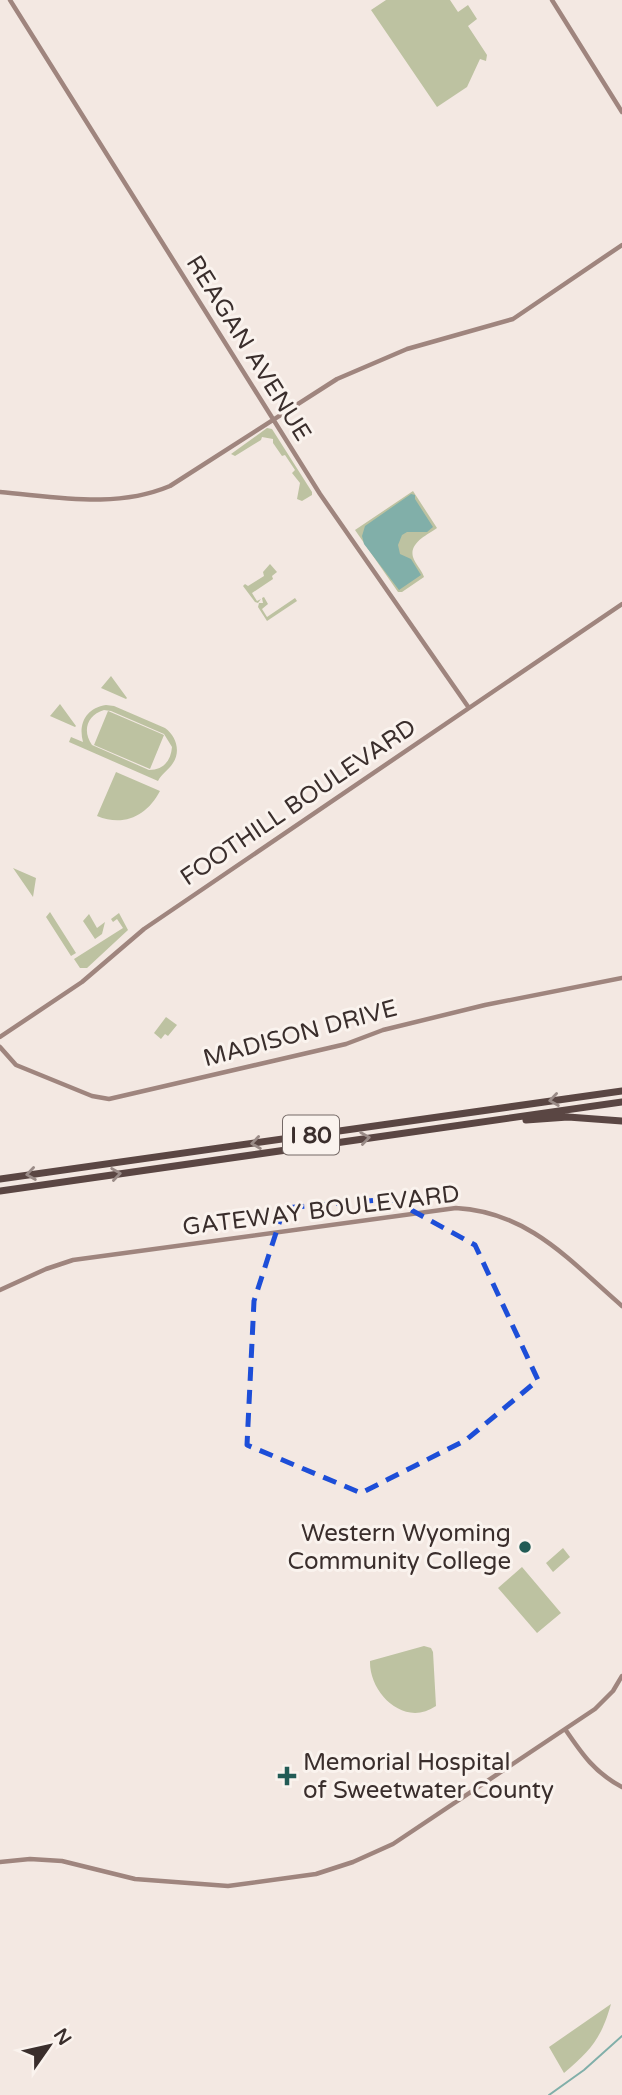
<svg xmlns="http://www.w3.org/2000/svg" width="622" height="2095" viewBox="0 0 622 2095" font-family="'Varela Round',sans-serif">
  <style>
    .green { fill: #bdc2a1; fill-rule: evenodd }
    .water { fill: #81afa9 }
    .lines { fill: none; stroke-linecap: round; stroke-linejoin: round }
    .stream { stroke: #81afa9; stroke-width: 2 }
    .secondary { stroke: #9f857e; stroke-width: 4.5 }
    .highway { stroke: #5a4643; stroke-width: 7 }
    .oneway { stroke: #9a8b87 }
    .marked { fill: none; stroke: #1d4ed8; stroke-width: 5; stroke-dasharray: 14 9; stroke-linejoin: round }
    .poi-dot { fill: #225b55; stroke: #faf3ee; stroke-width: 2.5 }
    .labels { text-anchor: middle; stroke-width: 6; stroke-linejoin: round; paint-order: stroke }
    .shield { fill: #faf3ee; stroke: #746966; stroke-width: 2 }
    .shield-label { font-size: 23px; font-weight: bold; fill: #3a2e2c }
    .street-label { font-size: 24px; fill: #3a2e2c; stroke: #faf3ee }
    .poi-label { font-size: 24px; fill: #3a2e2c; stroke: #faf3ee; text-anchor: end }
  </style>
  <rect width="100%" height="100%" fill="#f3e8e2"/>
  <path class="green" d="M 386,0 L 450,0 L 458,12 L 468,5 L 477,19 L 468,26 L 487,55 L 486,61 L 480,59 L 467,87 L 437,107 L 371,10 Z
    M 267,428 L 272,429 L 312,492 L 312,495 L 302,501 L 297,499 L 300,483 L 292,473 L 295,470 L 285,455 L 282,456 L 273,443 L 273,439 L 262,437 L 261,440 L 235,456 L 231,454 Z
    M 413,491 L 437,528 C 427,535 409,543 413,557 C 415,564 422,570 424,577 L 402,592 L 398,592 L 355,530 Z
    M 270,564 L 277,572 L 272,576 L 273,579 L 252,593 L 257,601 L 261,599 L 258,603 L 255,602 L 243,586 L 245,584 L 248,586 L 264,576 L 263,572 Z
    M 264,597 L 268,604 L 262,609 L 267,617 L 295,598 L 297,601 L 267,621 L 258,607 L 259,603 L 263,603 L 262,598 Z
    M 111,676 L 127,698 L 126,699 L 101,688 Z
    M 60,704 L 76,726 L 75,727 L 50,716 Z
    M 106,705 L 114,706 L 165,728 C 176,736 181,751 173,763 C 168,771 162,773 158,781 L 69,742 L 71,737 L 83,742 C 78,724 86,708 106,705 ZM 104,710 L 111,711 L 164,734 L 172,747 C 171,761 163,770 149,770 L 92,745 C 82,731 87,715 104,710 Z
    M 108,711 L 164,735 L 150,769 L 94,745 Z
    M 116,772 L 160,791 C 147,816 124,827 97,816 Z
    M 13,868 L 36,878 L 33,897 Z
    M 50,912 L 76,953 L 71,956 L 46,917 Z
    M 119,913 L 128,930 L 87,968 L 80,968 L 74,959 L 123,928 L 117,919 L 113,922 L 111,919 Z
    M 89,914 L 97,928 L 105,922 L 102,934 L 95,939 L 83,921 Z
    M 166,1017 L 177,1025 L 168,1036 L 165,1034 L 161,1039 L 154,1033 Z
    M 563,1548 L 570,1557 L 553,1572 L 546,1563 Z
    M 522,1567 L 561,1613 L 537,1633 L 498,1588 Z
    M 424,1646 L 431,1648 L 433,1652 L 436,1706 C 404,1728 369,1693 370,1661 Z
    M 611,2004 C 601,2039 591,2050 564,2073 L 549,2047 Z"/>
  <path class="water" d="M 411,494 L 415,495 L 415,499 L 433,527 L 427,532 L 407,532 L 402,535 L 398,545 L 400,554 L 411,559 L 421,575 L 399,590 L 364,544 L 362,536 L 365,526 Z"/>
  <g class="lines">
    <path class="stream" d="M 549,2095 L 584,2070 L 622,2036"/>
    <path class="secondary" d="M 10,0 L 320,494 L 469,708
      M 552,0 L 622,112
      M 0,492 C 58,497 115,509 170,486 L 337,379 L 407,349 L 513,319 L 622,245
      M 0,1037 L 82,982 L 144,929 L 622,604
      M 0,1047 L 16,1065 L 92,1096 L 109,1099 L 346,1044 L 383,1030 L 485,1005 L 622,978
      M 0,1290 L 46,1269 L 73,1260 L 456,1208 C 529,1212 570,1261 622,1306
      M 565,1729 C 582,1754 595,1773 622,1787
      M 0,1862 L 30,1859 L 62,1861 L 135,1879 L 228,1886 L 316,1874 L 353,1862 L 393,1844 L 595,1709 L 613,1691 L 622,1676"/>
    <path class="highway" d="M 526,1120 L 568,1117 L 622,1121
      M 0,1179 L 622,1091
      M 0,1191 L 622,1102"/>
  </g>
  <defs><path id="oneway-chevron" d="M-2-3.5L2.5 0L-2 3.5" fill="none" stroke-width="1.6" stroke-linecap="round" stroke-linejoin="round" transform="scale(1.75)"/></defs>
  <g class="oneway">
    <use href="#oneway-chevron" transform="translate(554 1100) rotate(172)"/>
    <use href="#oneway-chevron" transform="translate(365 1138) rotate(-8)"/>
    <use href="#oneway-chevron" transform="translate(256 1143) rotate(172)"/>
    <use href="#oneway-chevron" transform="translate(31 1174) rotate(172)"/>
    <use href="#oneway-chevron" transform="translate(116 1174) rotate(-8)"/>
  </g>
  <path class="marked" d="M 391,1199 L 475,1245 L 538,1380 L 466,1440 L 361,1493 L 247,1445 L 254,1301 L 284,1208 Z"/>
  <g class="poi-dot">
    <circle cx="525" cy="1547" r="7"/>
    <path d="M283.5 1765.5h7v7h7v7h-7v7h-7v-7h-7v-7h7z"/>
  </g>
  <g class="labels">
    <rect class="shield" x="283" y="1115.5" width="56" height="39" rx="5"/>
    <g class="shield-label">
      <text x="311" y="1143">I 80</text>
    </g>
    <g class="street-label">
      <text transform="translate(249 348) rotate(58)" y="8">REAGAN AVENUE</text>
      <text transform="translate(298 802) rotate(-34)" y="8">FOOTHILL BOULEVARD</text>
      <text transform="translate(300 1033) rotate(-15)" y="8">MADISON DRIVE</text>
      <text transform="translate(321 1210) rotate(-7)" y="8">GATEWAY BOULEVARD</text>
    </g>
    <g class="poi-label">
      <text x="511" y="1541">Western Wyoming<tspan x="511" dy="28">Community College</tspan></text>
      <text x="303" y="1770" text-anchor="start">Memorial Hospital<tspan x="303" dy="28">of Sweetwater County</tspan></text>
    </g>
  </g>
  <g transform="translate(49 2046) rotate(56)" stroke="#faf3ee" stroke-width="5" paint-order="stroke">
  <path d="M0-5L12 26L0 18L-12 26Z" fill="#3a2e2c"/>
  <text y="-10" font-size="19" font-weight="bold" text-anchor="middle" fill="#3a2e2c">N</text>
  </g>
</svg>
